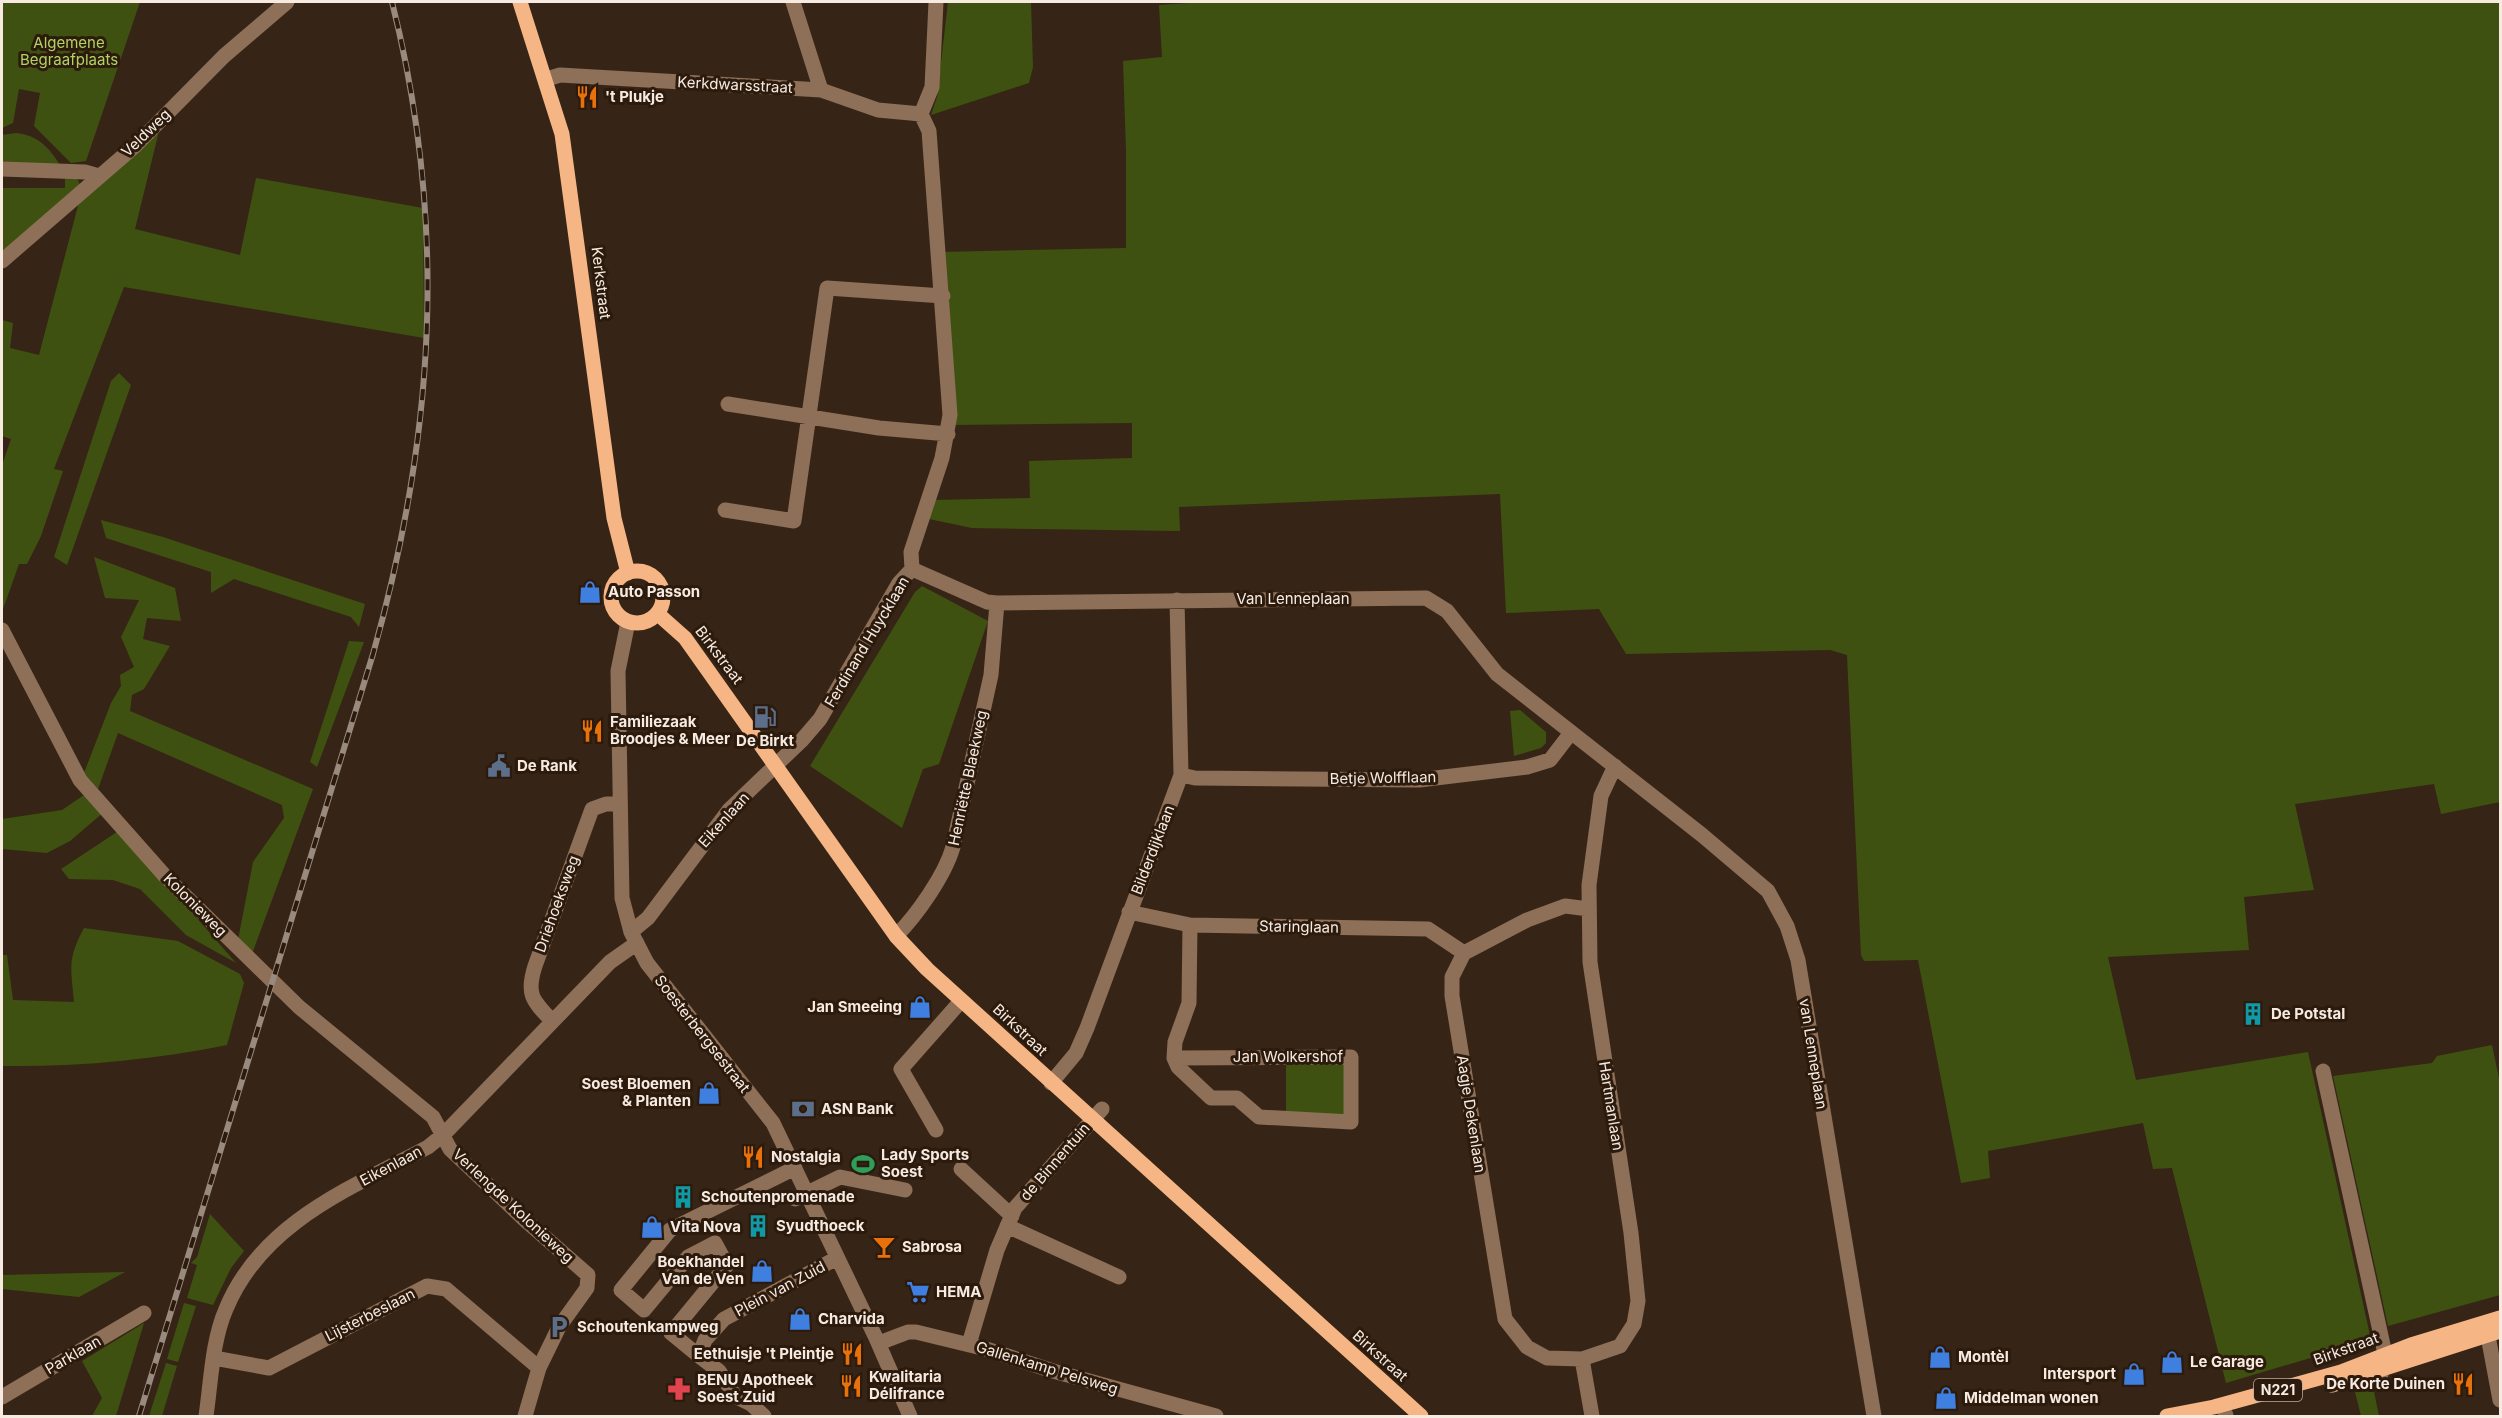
<svg xmlns="http://www.w3.org/2000/svg" width="2502" height="1418" viewBox="0 0 2502 1418" font-family="Inter,sans-serif">
  <style>
    .green { fill: #3f5111 }
    .lines { fill: none; stroke-linecap: round; stroke-linejoin: round }
    .minor { stroke: #8e6f58; stroke-width: 15 }
    .major { stroke: #f5b585; stroke-width: 15 }
    .rail-casing { stroke: #988a7e; stroke-width: 6 }
    .rail { stroke: #2c1b0d; stroke-width: 4; stroke-dasharray: 11; stroke-linecap: butt }
    .labels { text-anchor: middle; stroke-width: 6; stroke-linejoin: round; paint-order: stroke }
    .shield { fill: #2c1b0d; stroke: #b9aca1; stroke-width: 1.5 }
    .shield-label { font-size: 14px; font-weight: bold; fill: #f6eae1 }
    .park-label { font-size: 15px; fill: #b0d363; stroke: #2c1b0d }
    .street-label { font-size: 15px; fill: #f6eae1; stroke: #2c1b0d }
    .poi-label { font-size: 15px; font-weight: bold; fill: #f6eae1; stroke: #2c1b0d; text-anchor: start }
  </style>
  <rect width="100%" height="100%" fill="#362516"/>
  <path class="green" d="M 2,2 L 140,2 L 86,161 L 71,163 L 34,126 L 40,93 L 19,89 L 13,123 L 2,128 Z
    M 948,2 L 1031,2 L 1033,67 L 1029,83 L 931,115 L 937,97 Z
    M 1203,2 L 2500,2 L 2500,802 L 2441,814 L 2434,784 L 2295,804 L 2314,890 L 2244,897 L 2249,950 L 2108,957 L 2136,1080 L 2308,1052 L 2371,1340 L 2226,1383 L 2172,1168 L 2153,1169 L 2143,1123 L 1988,1151 L 1990,1178 L 1961,1183 L 1918,960 L 1864,961 L 1861,955 L 1847,655 L 1830,650 L 1626,654 L 1599,609 L 1506,613 L 1500,494 L 1179,507 L 1180,531 L 972,528 L 929,519 L 931,500 L 1030,498 L 1029,461 L 1132,458 L 1132,423 L 951,425 L 940,252 L 1126,248 L 1126,151 L 1123,61 L 1162,57 L 1159,5 Z
    M 160,127 L 135,229 L 240,255 L 256,178 L 423,208 L 424,338 L 124,287 L 54,469 L 63,471 L 41,536 L 27,564 L 19,564 L 2,612 L 2,465 L 11,439 L 2,436 L 2,320 L 13,323 L 10,348 L 39,355 L 80,198 Z
    M 16,133 C 37,135 49,147 60,165 L 2,164 L 2,135 Z
    M 65,175 L 77,178 L 80,185 L 2,252 L 2,188 L 65,188 Z
    M 119,373 L 131,385 L 67,565 L 54,557 L 111,381 Z
    M 101,520 L 163,537 L 365,604 L 359,627 L 351,617 L 234,579 L 211,593 L 211,572 L 106,538 Z
    M 94,557 L 175,588 L 181,621 L 147,618 L 143,639 L 170,646 L 144,689 L 132,695 L 130,711 L 313,789 L 252,954 L 238,940 L 253,862 L 284,818 L 282,805 L 118,733 L 98,789 L 84,773 L 111,703 L 121,686 L 120,675 L 134,667 L 121,637 L 139,600 L 105,598 Z
    M 922,586 L 988,621 L 939,764 L 923,769 L 902,828 L 810,766 L 915,592 Z
    M 349,641 L 364,642 L 317,767 L 310,762 Z
    M 1520,710 L 1546,732 L 1546,743 L 1541,748 L 1514,756 L 1510,711 Z
    M 87,793 L 104,812 L 70,841 L 47,853 L 2,849 L 2,819 L 62,810 Z
    M 120,830 L 236,963 L 186,935 L 140,889 L 113,880 L 69,879 L 61,869 Z
    M 84,928 L 178,941 L 240,974 L 244,983 L 227,1045 C 153,1060 78,1067 2,1066 L 2,955 L 7,955 L 13,1000 L 74,1002 C 71,968 67,959 84,928 Z
    M 2492,1045 L 2500,1083 L 2500,1295 L 2388,1326 L 2333,1076 L 2432,1063 L 2437,1056 Z
    M 1286,1061 L 1346,1061 L 1347,1117 L 1286,1119 Z
    M 210,1214 L 244,1251 L 231,1268 L 213,1305 L 187,1298 L 197,1265 L 191,1263 L 197,1257 Z
    M 125,1272 L 79,1297 L 2,1289 L 2,1275 Z
    M 184,1303 L 196,1306 L 178,1362 L 167,1359 Z
    M 144,1323 L 116,1416 L 92,1416 L 102,1398 L 82,1361 Z
    M 166,1363 L 177,1366 L 162,1416 L 149,1416 Z
    M 2373,1387 L 2379,1416 L 2361,1416 L 2355,1392 Z"/>
  <g class="lines">
    <path class="minor" d="M 793,2 L 821,90
      M 547,79 L 560,75 L 821,90 L 878,110 L 921,114
      M 2,169 L 85,172 L 99,176
      M 2,261 L 136,145 L 224,56 L 287,2
      M 728,404 L 879,428 L 948,434
      M 725,510 L 794,521 L 827,288 L 943,296
      M 912,569 L 987,602 L 997,603 L 1426,598 L 1447,611 L 1497,674 L 1702,835 L 1768,891 L 1787,926 L 1798,960 L 1874,1416
      M 628,622 L 618,671 L 622,898 L 631,932 L 647,963 L 773,1123 L 876,1338 L 910,1416
      M 2,630 L 80,780 L 165,876 L 299,1007 L 433,1117 L 450,1149 L 524,1219 L 588,1275 L 587,1288 L 559,1327 L 539,1368 L 525,1416
      M 1181,775 L 1195,778 L 1419,780 L 1527,767 L 1550,760 L 1570,734
      M 1589,909 L 1565,906 L 1527,920 L 1464,953 L 1452,977 L 1452,996 L 1505,1319 L 1527,1347 L 1547,1358 L 1582,1359 L 1620,1346 L 1634,1324 L 1638,1301 L 1631,1233 L 1590,962 L 1589,885 L 1601,796 L 1615,766
      M 1129,912 L 1190,925 L 1428,929 L 1464,953
      M 631,932 L 648,918 L 729,810 L 802,740 L 820,719 L 899,583 L 912,569 L 911,552 L 942,458 L 950,415 L 929,131 L 921,114 L 932,87 L 936,2
      M 896,936 C 917,915 945,875 953,847 L 991,675 L 997,603
      M 552,1021 C 532,1000 526,994 535,966 L 592,809 L 606,804 L 620,804
      M 1174,1058 L 1178,1067 L 1211,1098 L 1237,1098 L 1259,1117 L 1351,1122 L 1351,1057 L 1174,1058 L 1175,1042 L 1189,1003 L 1190,925
      M 2323,1071 L 2385,1354 L 2380,1379
      M 1051,1083 L 1076,1053 L 1087,1028 L 1181,775 L 1177,600
      M 936,1130 L 901,1069 L 961,1001
      M 795,1168 L 670,1230 L 621,1290 L 644,1310 L 688,1257 L 715,1243 L 727,1265 L 671,1333 L 699,1356 L 705,1340 L 724,1319 L 837,1258
      M 961,1169 L 1012,1216
      M 795,1199 L 840,1177 L 905,1190
      M 1007,1226 L 1119,1277
      M 2488,1336 L 2500,1400
      M 879,1343 L 908,1332 L 916,1332 L 986,1349 L 1053,1371 L 1216,1416
      M 969,1344 L 997,1250 L 1015,1208 L 1102,1109
      M 699,1356 L 719,1371 L 735,1396 L 751,1404 L 764,1416
      M 214,1358 L 269,1368 L 427,1286 L 446,1289 L 539,1368
      M 1582,1359 L 1592,1416
      M 2,1397 L 144,1313
      M 206,1416 C 211,1382 212,1341 226,1309 C 262,1222 351,1188 428,1147 L 444,1134 L 610,962 L 637,943
      M 2225,1416 L 2226,1415"/>
    <path class="major" d="M 520,2 L 562,134 L 614,518 L 628,573
      M611 597a26 26 0 1 1 52 0a26 26 0 1 1-52 0Z
      M 658,614 L 685,638 L 896,936 L 927,969 L 1421,1416
      M 2332,1385 L 2500,1331
      M 2167,1416 L 2214,1407 L 2341,1372 L 2411,1345 L 2500,1318"/>
    <g class="rail-casing">
      <path id="rail" d="M 139,1416 L 373,654 C 435,434 448,225 392,2"/>
    </g>
    <use href="#rail" class="rail"/>
  </g>
  <defs>
    <g id="restaurant-bare" transform="scale(1.8)"><path d="M-5-6h1v4h1v-4h1v4h1v-4h1v5L-1.5 .5V6h-2V.5L-5-1ZM5-6V6H3V1.5H1.5Q1.5-4 5-6Z" fill="#e8710a" stroke="#2c1b0d" stroke-width="2.5" paint-order="stroke"/></g>
    <g id="shop-bare" transform="scale(1.8)"><path d="M-5-2.5h2.3a2.7 3.5 0 0 1 5.4 0H5L5.5 6h-11ZM-1.5-2.5h3a1.5 2.3 0 0 0-3 0Z" fill="#3f7fe0" stroke="#2c1b0d" stroke-width="2.5" paint-order="stroke"/></g>
    <g id="fuel-bare" transform="scale(1.8)"><path d="M-5.5-6h7V0h2V4h1.3V-2.5L3-4.5l.8-.8L6-3V5H2.5V1h-1V6h-7ZM-4.2-4.7v3.2H.2V-4.7Z" fill="#5c6f8a" stroke="#2c1b0d" stroke-width="2.5" paint-order="stroke"/></g>
    <g id="civic-bare" transform="scale(1.8)"><path d="M-.6-6.5H3V-4.5H.6V-3L4-1V1h2V6H-6V1h2V-1L-.6-3ZM-1.2 2.5V6h2.4V2.5Z" fill="#5c6f8a" stroke="#2c1b0d" stroke-width="2.5" paint-order="stroke"/></g>
    <g id="building-bare" transform="scale(1.8)"><path d="M-4-6H4V6H1V3H-1V6H-4ZM-2.5-4.3h1.7v1.8h-1.7ZM.8-4.3h1.7v1.8H.8ZM-2.5-1h1.7V.8h-1.7ZM.8-1h1.7V.8H.8Z" fill="#0f9aa8" stroke="#2c1b0d" stroke-width="2.5" paint-order="stroke"/></g>
    <g id="bank-bare" transform="scale(1.8)"><path d="M-6-4H6V4H-6ZM0-2.3a2.3 2.3 0 1 0 0 4.6a2.3 2.3 0 1 0 0-4.6Z" fill="#5c6f8a" stroke="#2c1b0d" stroke-width="2.5" paint-order="stroke"/></g>
    <g id="stadium-bare" transform="scale(1.8)"><path d="M0-5a6.5 5 0 1 0 0 10a6.5 5 0 1 0 0-10ZM-3.5-1.8h7v3.6h-7Z" fill="#2e9e5b" stroke="#2c1b0d" stroke-width="2.5" paint-order="stroke"/></g>
    <g id="bar-bare" transform="scale(1.8)"><path d="M-6-5H6L.8 .8V4.5H3.5V6h-7V4.5H-.8V.8Z" fill="#e8710a" stroke="#2c1b0d" stroke-width="2.5" paint-order="stroke"/></g>
    <g id="supermarket-bare" transform="scale(1.8)"><path d="M-6-5.5h2.5l.6 2H6L4.5 2H-2.5L-4.4-4H-6ZM-1.5 3.2a1.3 1.3 0 1 0 .1 0ZM3 3.2a1.3 1.3 0 1 0 .1 0Z" fill="#3f7fe0" stroke="#2c1b0d" stroke-width="2.5" paint-order="stroke"/></g>
    <g id="parking-bare" transform="scale(1.8)"><path d="M-3.5-5.5H1a3.5 3.5 0 0 1 0 7H-1V5.5H-3.5ZM-1-3.4V-.6H.8a1.4 1.4 0 0 0 0-2.8Z" fill="#5c6f8a" stroke="#2c1b0d" stroke-width="2.5" paint-order="stroke"/></g>
    <g id="pharmacy-bare" transform="scale(1.8)"><path d="M-2-6h4v4h4v4h-4v4h-4v-4h-4v-4h4Z" fill="#e0444e" stroke="#2c1b0d" stroke-width="2.5" paint-order="stroke"/></g>
  </defs>
  <g fill-rule="evenodd">
    <use href="#restaurant-bare" x="587" y="97"/>
    <use href="#shop-bare" x="590" y="592"/>
    <use href="#fuel-bare" x="765" y="717"/>
    <use href="#restaurant-bare" x="592" y="731"/>
    <use href="#civic-bare" x="499" y="766"/>
    <use href="#shop-bare" x="920" y="1007"/>
    <use href="#building-bare" x="2253" y="1014"/>
    <use href="#shop-bare" x="709" y="1093"/>
    <use href="#bank-bare" x="803" y="1109"/>
    <use href="#restaurant-bare" x="753" y="1157"/>
    <use href="#stadium-bare" x="863" y="1164"/>
    <use href="#building-bare" x="683" y="1197"/>
    <use href="#building-bare" x="758" y="1226"/>
    <use href="#shop-bare" x="652" y="1227"/>
    <use href="#bar-bare" x="884" y="1247"/>
    <use href="#shop-bare" x="762" y="1271"/>
    <use href="#supermarket-bare" x="918" y="1292"/>
    <use href="#shop-bare" x="800" y="1319"/>
    <use href="#parking-bare" x="559" y="1327"/>
    <use href="#restaurant-bare" x="852" y="1354"/>
    <use href="#shop-bare" x="1940" y="1357"/>
    <use href="#shop-bare" x="2172" y="1362"/>
    <use href="#shop-bare" x="2134" y="1374"/>
    <use href="#restaurant-bare" x="2463" y="1384"/>
    <use href="#restaurant-bare" x="851" y="1386"/>
    <use href="#pharmacy-bare" x="679" y="1389"/>
    <use href="#shop-bare" x="1946" y="1398"/>
  </g>
  <g class="labels">
    <rect class="shield" x="2254" y="1379" width="48" height="22" rx="4.5"/>
    <g class="shield-label">
      <text x="2278" y="1395">N221</text>
    </g>
    <g class="park-label">
      <text x="69" y="48">Algemene<tspan x="69" dy="17">Begraafplaats</tspan></text>
    </g>
    <g class="street-label">
      <text transform="translate(735 85) rotate(3)" y="5">Kerkdwarsstraat</text>
      <text transform="translate(146 133) rotate(-44)" y="5">Veldweg</text>
      <text transform="translate(601 283) rotate(83)" y="5">Kerkstraat</text>
      <text x="1293" y="604">Van Lenneplaan</text>
      <text transform="translate(867 642) rotate(-59)" y="5">Ferdinand Huycklaan</text>
      <text transform="translate(719 655) rotate(53)" y="5">Birkstraat</text>
      <text transform="translate(968 778) rotate(-78)" y="5">Henriëtte Blaekweg</text>
      <text transform="translate(1383 778) rotate(-1)" y="5">Betje Wolfflaan</text>
      <text transform="translate(724 820) rotate(-48)" y="5">Eikenlaan</text>
      <text transform="translate(1153 850) rotate(-69)" y="5">Bilderdijklaan</text>
      <text transform="translate(557 904) rotate(-70)" y="5">Driehoeksweg</text>
      <text transform="translate(195 905) rotate(45)" y="5">Kolonieweg</text>
      <text transform="translate(1299 927) rotate(1)" y="5">Staringlaan</text>
      <text transform="translate(1020 1030) rotate(43)" y="5">Birkstraat</text>
      <text transform="translate(702 1034) rotate(52)" y="5">Soesterbergsestraat</text>
      <text transform="translate(1813 1054) rotate(81)" y="5">van Lenneplaan</text>
      <text x="1288" y="1062">Jan Wolkershof</text>
      <text transform="translate(1611 1106) rotate(81)" y="5">Hartmanlaan</text>
      <text transform="translate(1471 1114) rotate(81)" y="5">Aagje Dekenlaan</text>
      <text transform="translate(1055 1162) rotate(-49)" y="5">de Binnentuin</text>
      <text transform="translate(391 1166) rotate(-28)" y="5">Eikenlaan</text>
      <text transform="translate(513 1206) rotate(43)" y="5">Verlengde Kolonieweg</text>
      <text transform="translate(780 1289) rotate(-28)" y="5">Plein van Zuid</text>
      <text transform="translate(370 1315) rotate(-27)" y="5">Lijsterbeslaan</text>
      <text transform="translate(2346 1349) rotate(-20)" y="5">Birkstraat</text>
      <text transform="translate(73 1355) rotate(-30)" y="5">Parklaan</text>
      <text transform="translate(1380 1356) rotate(42)" y="5">Birkstraat</text>
      <text transform="translate(1047 1368) rotate(17)" y="5">Gallenkamp Pelsweg</text>
    </g>
    <g class="poi-label">
      <text x="605" y="102">'t Plukje</text>
      <text x="608" y="597">Auto Passon</text>
      <text x="610" y="727">Familiezaak<tspan x="610" dy="17">Broodjes &amp; Meer</tspan></text>
      <text x="765" y="746" text-anchor="middle">De Birkt</text>
      <text x="517" y="771">De Rank</text>
      <text x="902" y="1012" text-anchor="end">Jan Smeeing</text>
      <text x="2271" y="1019">De Potstal</text>
      <text x="691" y="1089" text-anchor="end">Soest Bloemen<tspan x="691" dy="17">&amp; Planten</tspan></text>
      <text x="821" y="1114">ASN Bank</text>
      <text x="881" y="1160">Lady Sports<tspan x="881" dy="17">Soest</tspan></text>
      <text x="771" y="1162">Nostalgia</text>
      <text x="701" y="1202">Schoutenpromenade</text>
      <text x="776" y="1231">Syudthoeck</text>
      <text x="670" y="1232">Vita Nova</text>
      <text x="902" y="1252">Sabrosa</text>
      <text x="744" y="1267" text-anchor="end">Boekhandel<tspan x="744" dy="17">Van de Ven</tspan></text>
      <text x="936" y="1297">HEMA</text>
      <text x="818" y="1324">Charvida</text>
      <text x="577" y="1332">Schoutenkampweg</text>
      <text x="834" y="1359" text-anchor="end">Eethuisje 't Pleintje</text>
      <text x="1958" y="1362">Montèl</text>
      <text x="2190" y="1367">Le Garage</text>
      <text x="2116" y="1379" text-anchor="end">Intersport</text>
      <text x="869" y="1382">Kwalitaria<tspan x="869" dy="17">Délifrance</tspan></text>
      <text x="697" y="1385">BENU Apotheek<tspan x="697" dy="17">Soest Zuid</tspan></text>
      <text x="2445" y="1389" text-anchor="end">De Korte Duinen</text>
      <text x="1964" y="1403">Middelman wonen</text>
    </g>
  </g>
  <rect width="2502" height="1418" fill="none" stroke="#f6eae1" stroke-width="6"/>
</svg>
